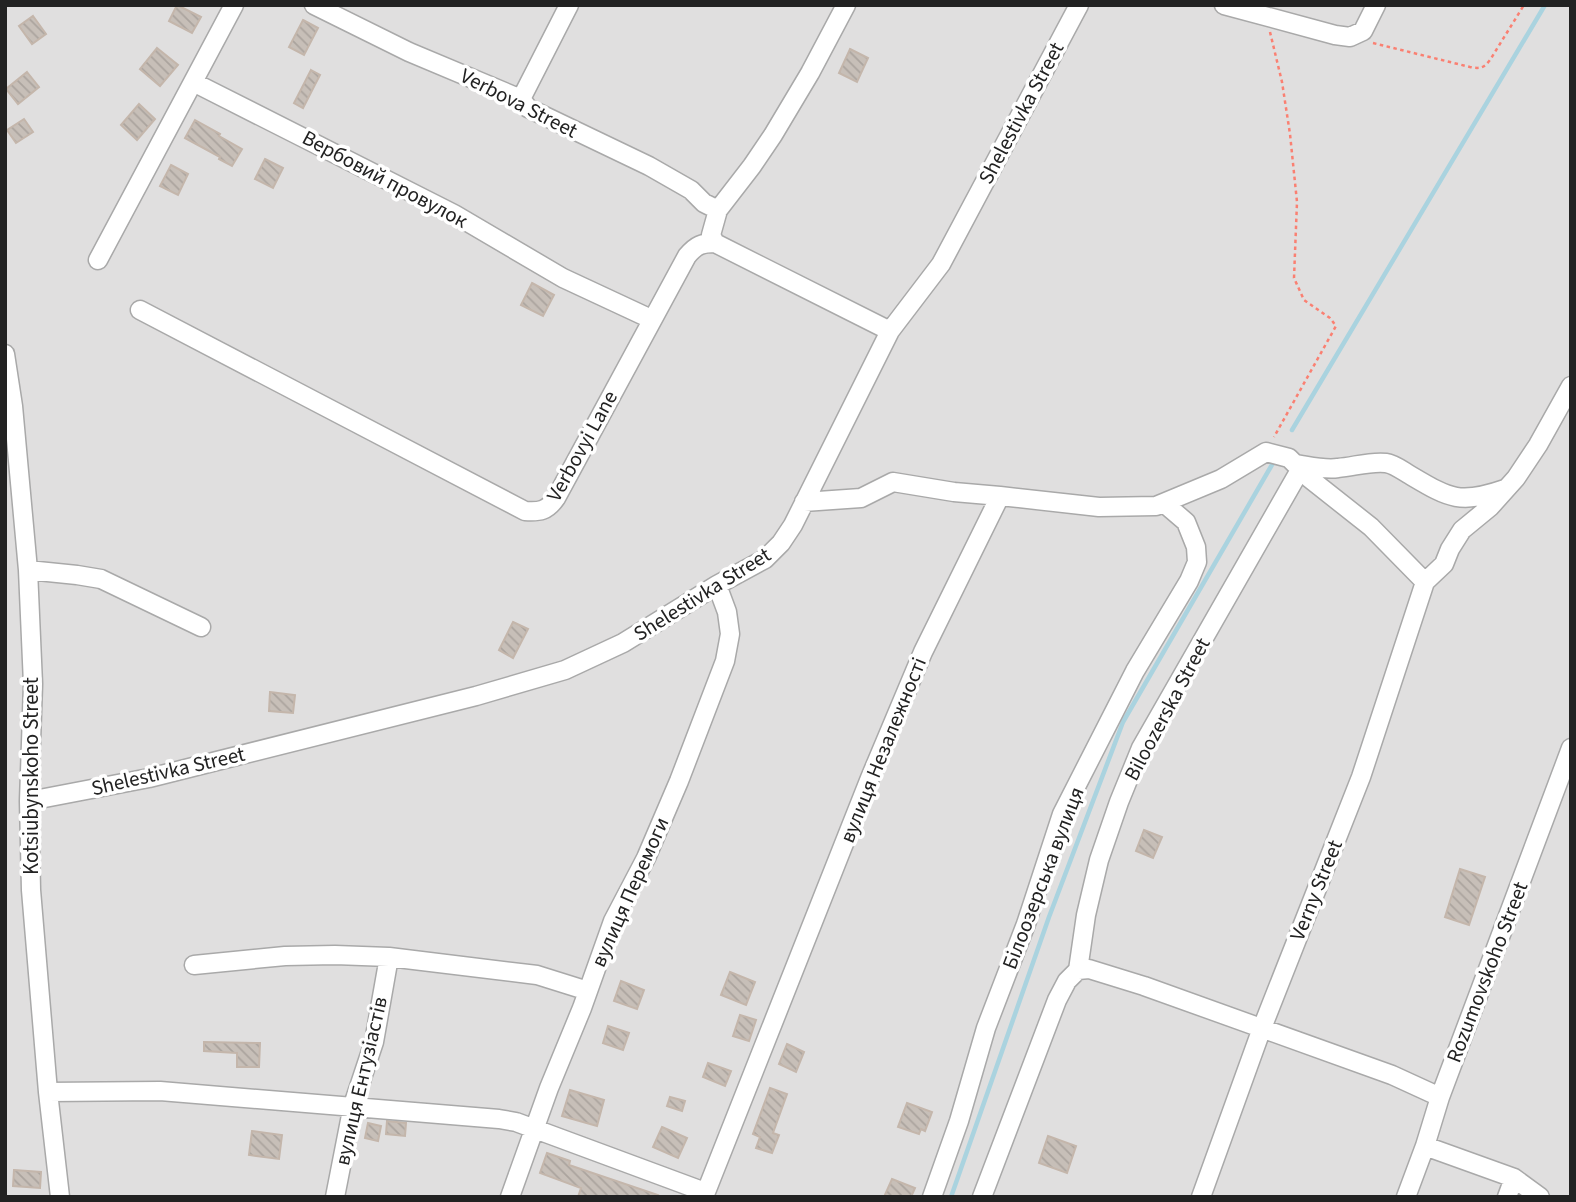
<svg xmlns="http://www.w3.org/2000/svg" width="1576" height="1202" viewBox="0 0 1576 1202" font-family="'Source Sans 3',sans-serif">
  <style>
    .residential { fill: #e0dfdf }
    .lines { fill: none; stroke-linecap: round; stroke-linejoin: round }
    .stream { stroke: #aad3df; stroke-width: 4.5 }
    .building { fill: url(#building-back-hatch); stroke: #c4b6ab; stroke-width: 2 }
    .minor-casing { stroke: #a9a9a9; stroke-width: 21 }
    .path { stroke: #fa8072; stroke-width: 2.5; stroke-dasharray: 3.5 3.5; stroke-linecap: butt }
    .minor { stroke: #fff; stroke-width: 18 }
    .labels { text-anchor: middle; stroke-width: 7; stroke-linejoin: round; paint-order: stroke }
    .street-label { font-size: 21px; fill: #222; stroke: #fff }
  </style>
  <defs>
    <pattern id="building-back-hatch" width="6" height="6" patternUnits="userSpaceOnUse" patternTransform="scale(1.75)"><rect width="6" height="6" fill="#c7bfb8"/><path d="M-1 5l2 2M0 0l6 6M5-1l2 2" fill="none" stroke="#aba49e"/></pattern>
  </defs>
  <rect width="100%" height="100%" fill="#f2efe9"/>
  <path class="residential" d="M 5,5 L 1571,5 L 1571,1197 L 5,1197 Z"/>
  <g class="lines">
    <path class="stream" d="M 1292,430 L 1545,5
      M 951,1197 L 1049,917 L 1123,722 L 1273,463"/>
  </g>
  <path class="building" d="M 177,5 L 201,17 L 192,33 L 169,21 Z
    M 33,16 L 46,34 L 32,44 L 19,26 Z
    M 303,20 L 318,28 L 304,55 L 289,47 Z
    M 157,48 L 178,65 L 160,86 L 140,69 Z
    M 850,49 L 868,58 L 857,82 L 839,73 Z
    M 311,70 L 320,75 L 303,108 L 294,103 Z
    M 27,72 L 39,87 L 18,104 L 6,89 Z
    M 139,104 L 155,119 L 137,140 L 121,125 Z
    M 24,119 L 33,132 L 16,143 L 7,130 Z
    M 195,120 L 220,134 L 219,136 L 242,149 L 232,166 L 219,159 L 220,157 L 185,138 Z
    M 265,159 L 283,168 L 273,188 L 255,179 Z
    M 171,165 L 188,174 L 178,195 L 160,186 Z
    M 532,283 L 554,295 L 543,316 L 521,305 Z
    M 513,622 L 528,629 L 513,658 L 499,650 Z
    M 270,692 L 295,695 L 293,713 L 269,711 Z
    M 1144,830 L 1162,837 L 1153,858 L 1136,851 Z
    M 1460,869 L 1485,877 L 1469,925 L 1445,917 Z
    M 730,972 L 755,982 L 746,1005 L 721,995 Z
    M 621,981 L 644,990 L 637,1009 L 614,1001 Z
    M 740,1015 L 756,1020 L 749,1041 L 733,1036 Z
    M 608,1026 L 629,1033 L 623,1050 L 603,1043 Z
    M 204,1042 L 260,1043 L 259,1067 L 237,1067 L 237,1053 L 204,1051 Z
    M 787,1044 L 804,1052 L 796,1072 L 779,1064 Z
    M 708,1063 L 731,1071 L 725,1086 L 703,1077 Z
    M 770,1088 L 787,1094 L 773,1133 L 779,1135 L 772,1153 L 756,1148 L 760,1137 L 753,1134 Z
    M 570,1090 L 604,1100 L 597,1126 L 562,1116 Z
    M 670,1097 L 685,1101 L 682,1111 L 667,1106 Z
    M 907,1103 L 932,1112 L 925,1131 L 921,1129 L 919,1134 L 898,1127 Z
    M 387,1121 L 406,1123 L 405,1136 L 386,1134 Z
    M 368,1123 L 381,1126 L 378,1141 L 365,1138 Z
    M 662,1127 L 687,1138 L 678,1158 L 653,1147 Z
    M 252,1131 L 282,1135 L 279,1159 L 249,1155 Z
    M 1048,1136 L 1076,1146 L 1067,1173 L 1039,1163 Z
    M 547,1153 L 570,1161 L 569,1165 L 658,1195 L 657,1197 L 578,1197 L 581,1188 L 540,1173 Z
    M 14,1170 L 41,1172 L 40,1188 L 13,1186 Z
    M 892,1179 L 915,1188 L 911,1197 L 884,1197 Z"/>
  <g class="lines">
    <g class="minor-casing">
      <path id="minor" d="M 234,5 L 193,82 L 454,214 L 563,278 L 651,319
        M 314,5 L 409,52 L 521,99 L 528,108 L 649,166 L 691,190 L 704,203 L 718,210
        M 1224,5 L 1335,35 L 1350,37 L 1363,31 L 1376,5
        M 521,99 L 569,5
        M 715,243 L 890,331
        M 98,260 L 193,82
        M 140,310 L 525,511 C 540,512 547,511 556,498 L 687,256 C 696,245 702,243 715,243 L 711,235 L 718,210 L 752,166 L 773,135 L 810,73 L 846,5
        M 5,354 L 13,406 L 28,570 L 33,684 L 29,801 L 31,890 L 48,1092 L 60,1197
        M 1295,464 C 1309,466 1324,470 1338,468 C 1353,467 1370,461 1386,463 C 1394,464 1403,471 1410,475 C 1449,498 1459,505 1505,489
        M 1000,496 L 1099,507 L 1156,506 L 1221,479 L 1266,452 L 1289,458 L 1309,478 L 1371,527 L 1425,582
        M 28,570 L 77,575 L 101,579 L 201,627
        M 1425,582 L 1444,564 L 1450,549 L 1462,530 L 1490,507 L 1516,478 L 1538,445 L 1571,386
        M 29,801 L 149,778 L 476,696 L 565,670 L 623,643 L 717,585 L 765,559 L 781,543 L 793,525 L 890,331 L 941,264 L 1079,5
        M 194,965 L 285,956 L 335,955 L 389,957
        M 1078,970 L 1089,969 L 1144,986 L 1392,1075 L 1440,1097
        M 48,1092 L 160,1091 L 499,1119 L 516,1122 L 705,1192
        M 1425,1146 L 1514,1178 L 1540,1197
        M 335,1197 L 353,1105 L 374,1042 L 389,957 L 537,975 L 588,991
        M 510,1197 L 549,1088 L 582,1008 L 613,921 L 646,858 L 679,781 L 725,661 L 730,634 L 727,612 L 717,585
        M 704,1197 L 870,778 L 923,652 L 1000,496 L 954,492 L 893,482 L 861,498 L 804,502
        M 932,1197 L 959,1121 L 986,1028 L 1026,924 L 1062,814 L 1135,671 L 1189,581 L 1197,562 L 1196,547 L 1186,522 L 1165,504
        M 982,1197 L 1057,1000 L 1067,981 L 1078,970 L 1086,915 L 1099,860 L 1119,802 L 1141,748 L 1300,470
        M 1201,1197 L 1262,1028 L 1361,777 L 1425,582
        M 1406,1197 L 1425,1146 L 1440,1097 L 1571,748
        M 1507,1197 L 1514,1178"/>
    </g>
    <path class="path" d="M 1270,32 L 1282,82 L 1290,134 L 1297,202 L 1294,278 L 1304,300 L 1330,318 L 1336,326 L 1274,437
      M 1373,43 L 1470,67 C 1480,69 1484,68 1490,60 L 1524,5"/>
    <use href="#minor" class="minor"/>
  </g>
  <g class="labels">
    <g class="street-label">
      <text transform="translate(519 103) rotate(27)" y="7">Verbova Street</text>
      <text transform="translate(1021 113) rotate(-62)" y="7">Shelestivka Street</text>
      <text transform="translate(385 179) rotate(28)" y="7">Вербовий провулок</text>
      <text transform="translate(582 446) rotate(-61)" y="7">Verbovyi Lane</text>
      <text transform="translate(702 594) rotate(-32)" y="7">Shelestivka Street</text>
      <text transform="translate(1167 709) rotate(-62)" y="7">Biloozerska Street</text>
      <text transform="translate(883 750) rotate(-68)" y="7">вулиця Незалежності</text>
      <text transform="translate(168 771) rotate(-13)" y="7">Shelestivka Street</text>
      <text transform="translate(31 776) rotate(-90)" y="7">Kotsiubynskoho Street</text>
      <text transform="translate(1043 878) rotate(-69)" y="7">Білоозерська вулиця</text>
      <text transform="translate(1316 890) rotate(-68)" y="7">Verny Street</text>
      <text transform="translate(630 892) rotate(-66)" y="7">вулиця Перемоги</text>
      <text transform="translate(1487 972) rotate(-69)" y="7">Rozumovskoho Street</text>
      <text transform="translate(361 1081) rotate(-77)" y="7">вулиця Ентузіастів</text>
    </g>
  </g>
  <rect width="1576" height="1202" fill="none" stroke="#222222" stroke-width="14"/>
</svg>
